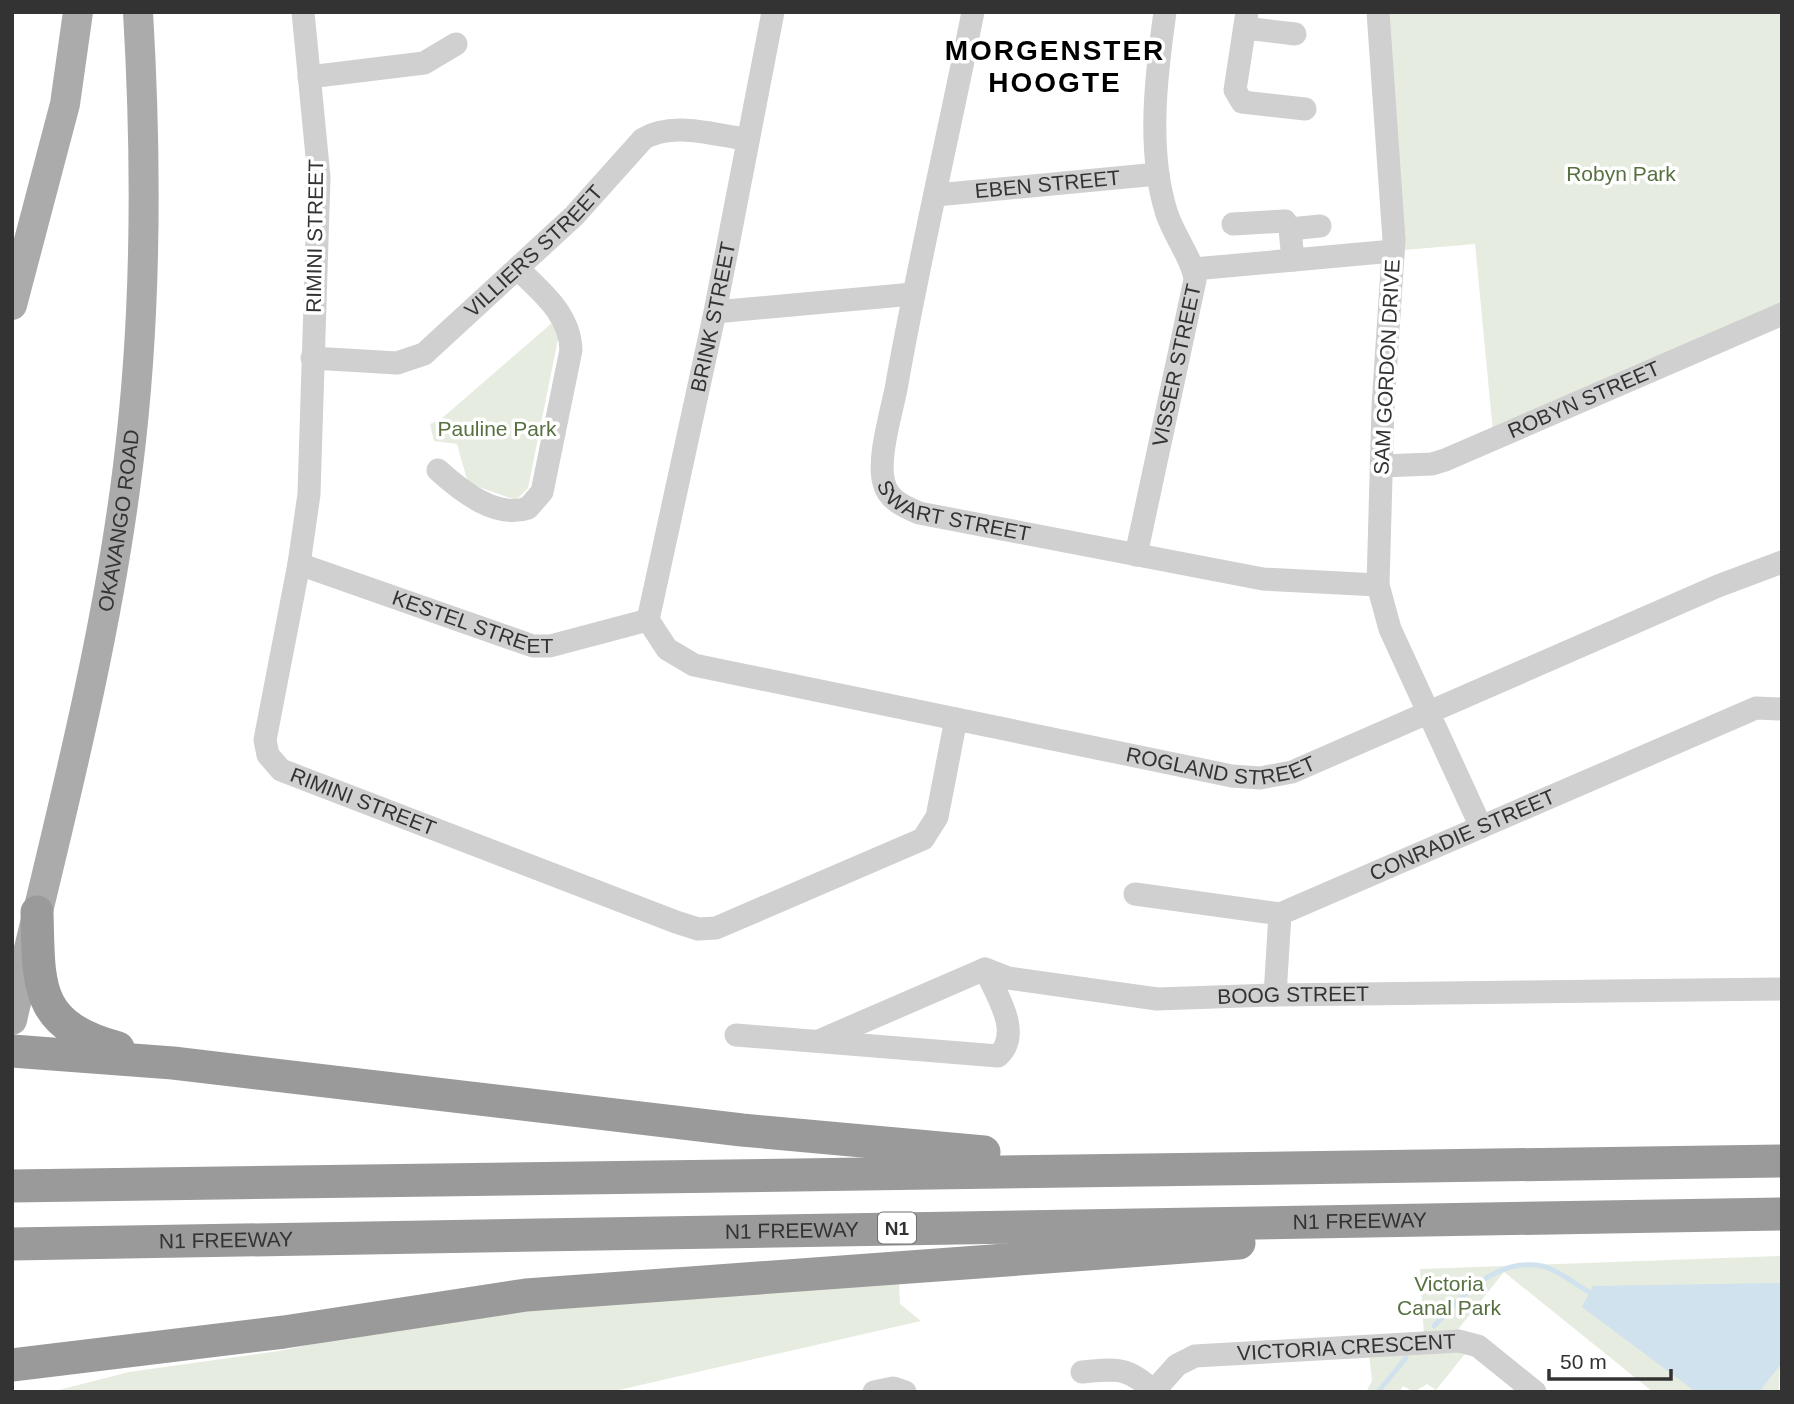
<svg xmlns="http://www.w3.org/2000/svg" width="1794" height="1404" viewBox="0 0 1794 1404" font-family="Helvetica,sans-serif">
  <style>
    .green { fill: #e6ecdf }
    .water { fill: #cfe2ee }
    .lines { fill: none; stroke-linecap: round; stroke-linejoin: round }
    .stream { stroke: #cfe2ee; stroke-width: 5 }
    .minor { stroke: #d0d0d0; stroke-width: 23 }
    .major { stroke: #ababab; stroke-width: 30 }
    .highway { stroke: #9a9a9a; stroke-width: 33 }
    .labels { text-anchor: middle; stroke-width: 7; stroke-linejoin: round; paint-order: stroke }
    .shield { fill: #fff; stroke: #707070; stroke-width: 2 }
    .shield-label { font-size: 19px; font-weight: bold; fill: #333 }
    .park-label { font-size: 21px; fill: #56703f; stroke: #fff }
    .street-label { font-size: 21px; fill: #333; stroke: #fff }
    .district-label { font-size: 28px; font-weight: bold; letter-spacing: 2px; fill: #000; stroke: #fff }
  </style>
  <rect width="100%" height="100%" fill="#fff"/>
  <path class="green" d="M 1387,12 L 1782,12 L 1782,305 L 1493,432 L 1475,244 L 1404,250 Z
    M 553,322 L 560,329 L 528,488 L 516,500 L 468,483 L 457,444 L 434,441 L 430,424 L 441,419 Z
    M 1782,1256 L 1779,1392 L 1653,1392 L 1504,1272 L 1459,1328 L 1460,1334 L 1424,1336 L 1420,1269 Z
    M 899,1283 L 900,1304 L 921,1321 L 610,1392 L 51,1392 L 129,1372 L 279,1351 L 417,1323 L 485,1314 Z
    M 1468,1350 L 1436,1390 L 1427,1384 L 1414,1392 L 1403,1386 L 1399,1392 L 1366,1392 L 1372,1381 L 1369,1353 Z"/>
  <path class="water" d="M 1782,1283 L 1782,1363 L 1759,1392 L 1696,1392 L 1582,1307 L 1593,1286 Z"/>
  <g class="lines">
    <path class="stream" d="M 1434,1326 C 1462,1296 1496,1257 1542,1266 C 1557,1269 1576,1285 1589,1292
      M 1378,1392 L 1406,1358"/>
    <g class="minor">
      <path id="s1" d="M 303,12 L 319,177 L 309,494 L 299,564 L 265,740 L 268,755 L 281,770 L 676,922 L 698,929 L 716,928 L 923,839 L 937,817 L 956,719"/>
      <path id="s2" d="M 973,12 C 948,138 918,263 896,389 C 891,414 877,460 884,483 C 888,500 905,507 919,513 L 1263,579 L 1378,585"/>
      <path d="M 1247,12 L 1235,90 L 1242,102 L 1305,109"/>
      <path d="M 1378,12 L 1394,240 L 1383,406 L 1378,585 L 1390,629 L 1481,827"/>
      <path d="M 1245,28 L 1295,34"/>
      <path d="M 309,77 L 424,63 L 456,44"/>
      <path id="s3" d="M 936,195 L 1158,174"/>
      <path d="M 1233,224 L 1285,221 L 1290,229 L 1293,260"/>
      <path d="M 1290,229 L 1320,226"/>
      <path d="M 1194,269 L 1393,251"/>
      <path d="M 715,312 L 913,294"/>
      <path id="s4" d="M 312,358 L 397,363 L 424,354 L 574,216 L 643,139 C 673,121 713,135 746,139"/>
      <path id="s5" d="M 1382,466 L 1432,464 L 1445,460 L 1782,314"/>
      <path d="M 438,470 C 461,491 496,519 528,508 L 542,492 L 571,350 C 570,315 543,293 519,270"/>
      <path id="s6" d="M 1136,555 L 1195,280 C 1194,261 1172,233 1166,211 C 1147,149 1156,76 1165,12"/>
      <path id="s7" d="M 299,564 L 533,646 L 550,646 L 648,620"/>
      <path id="s8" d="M 648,620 L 667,649 L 694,665 L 1232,776 L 1260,778 L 1292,772 L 1718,586 L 1782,562"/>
      <path id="s9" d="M 648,620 L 715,312 L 773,12"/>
      <path id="s10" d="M 1135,894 L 1280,914 L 1756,708 L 1782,709"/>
      <path d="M 1275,995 L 1280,914"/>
      <path d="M 736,1035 L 998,1056 C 1023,1033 996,994 985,969"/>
      <path id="s11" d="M 821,1040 L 985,969 L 1008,978 L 1157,999 L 1275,995 L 1782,989"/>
      <path d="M 1082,1372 C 1118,1369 1126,1366 1154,1391"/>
      <path d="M 874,1392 L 893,1388 L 905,1392"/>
      <path id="s12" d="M 1153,1392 L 1177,1365 L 1195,1356 L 1459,1341 L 1478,1346 L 1535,1392"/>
    </g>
    <g class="major">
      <path d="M 12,305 L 65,104 L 78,12"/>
      <path id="s13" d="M 12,1020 C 55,836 105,653 128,466 C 147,315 147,164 138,12"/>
    </g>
    <g class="highway">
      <path d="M 37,912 C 39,987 34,1025 118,1048"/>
      <path d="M 12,1051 L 173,1063 L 742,1130 L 984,1152"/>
      <path d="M 12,1186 L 1782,1161"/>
      <path id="s14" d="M 12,1244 L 1782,1214"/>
      <path d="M 12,1365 L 284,1332 L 526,1295 L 1239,1243"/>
    </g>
  </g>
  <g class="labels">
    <rect class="shield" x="878" y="1212.5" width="38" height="31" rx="5"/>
    <g class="shield-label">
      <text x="897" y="1235">N1</text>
    </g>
    <g class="park-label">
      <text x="1621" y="181">Robyn Park</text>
      <text x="497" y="436">Pauline Park</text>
      <text x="1449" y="1291">Victoria<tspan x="1449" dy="24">Canal Park</tspan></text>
    </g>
    <g class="street-label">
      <text dy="7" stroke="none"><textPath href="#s3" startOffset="112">EBEN STREET</textPath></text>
      <text transform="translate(315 236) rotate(-89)" y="7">RIMINI STREET</text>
      <text dy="7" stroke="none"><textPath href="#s4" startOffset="264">VILLIERS STREET</textPath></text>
      <text dy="7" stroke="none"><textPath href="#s9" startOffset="310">BRINK STREET</textPath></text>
      <text dy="7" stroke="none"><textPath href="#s6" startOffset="194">VISSER STREET</textPath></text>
      <text transform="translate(1387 367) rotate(-87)" y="7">SAM GORDON DRIVE</text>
      <text dy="7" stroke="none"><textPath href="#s5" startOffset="215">ROBYN STREET</textPath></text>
      <text dy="7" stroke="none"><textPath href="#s2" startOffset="560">SWART STREET</textPath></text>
      <text dy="7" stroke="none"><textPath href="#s13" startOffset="511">OKAVANGO ROAD</textPath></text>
      <text dy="7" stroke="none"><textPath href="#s7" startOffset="184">KESTEL STREET</textPath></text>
      <text dy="7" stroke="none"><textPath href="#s8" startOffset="604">ROGLAND STREET</textPath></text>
      <text dy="7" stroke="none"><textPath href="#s1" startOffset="856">RIMINI STREET</textPath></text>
      <text dy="7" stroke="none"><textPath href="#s10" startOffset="345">CONRADIE STREET</textPath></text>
      <text dy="7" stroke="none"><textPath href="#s11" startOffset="490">BOOG STREET</textPath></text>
      <text dy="7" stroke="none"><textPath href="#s14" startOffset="1348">N1 FREEWAY</textPath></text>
      <text dy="7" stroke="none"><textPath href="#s14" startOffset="780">N1 FREEWAY</textPath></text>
      <text dy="7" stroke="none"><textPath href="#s14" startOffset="214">N1 FREEWAY</textPath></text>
      <text dy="7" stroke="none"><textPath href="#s12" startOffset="208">VICTORIA CRESCENT</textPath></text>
    </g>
    <g class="district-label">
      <text x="1055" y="60">MORGENSTER<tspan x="1055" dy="32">HOOGTE</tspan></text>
    </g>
  </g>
  <rect width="1794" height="1404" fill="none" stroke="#333333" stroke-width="28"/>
  <path d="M1549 1369v10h122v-10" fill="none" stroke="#333333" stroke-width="3.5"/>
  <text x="1560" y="1369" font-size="21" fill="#333333" stroke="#ffffff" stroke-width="5" paint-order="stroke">50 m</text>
</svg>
